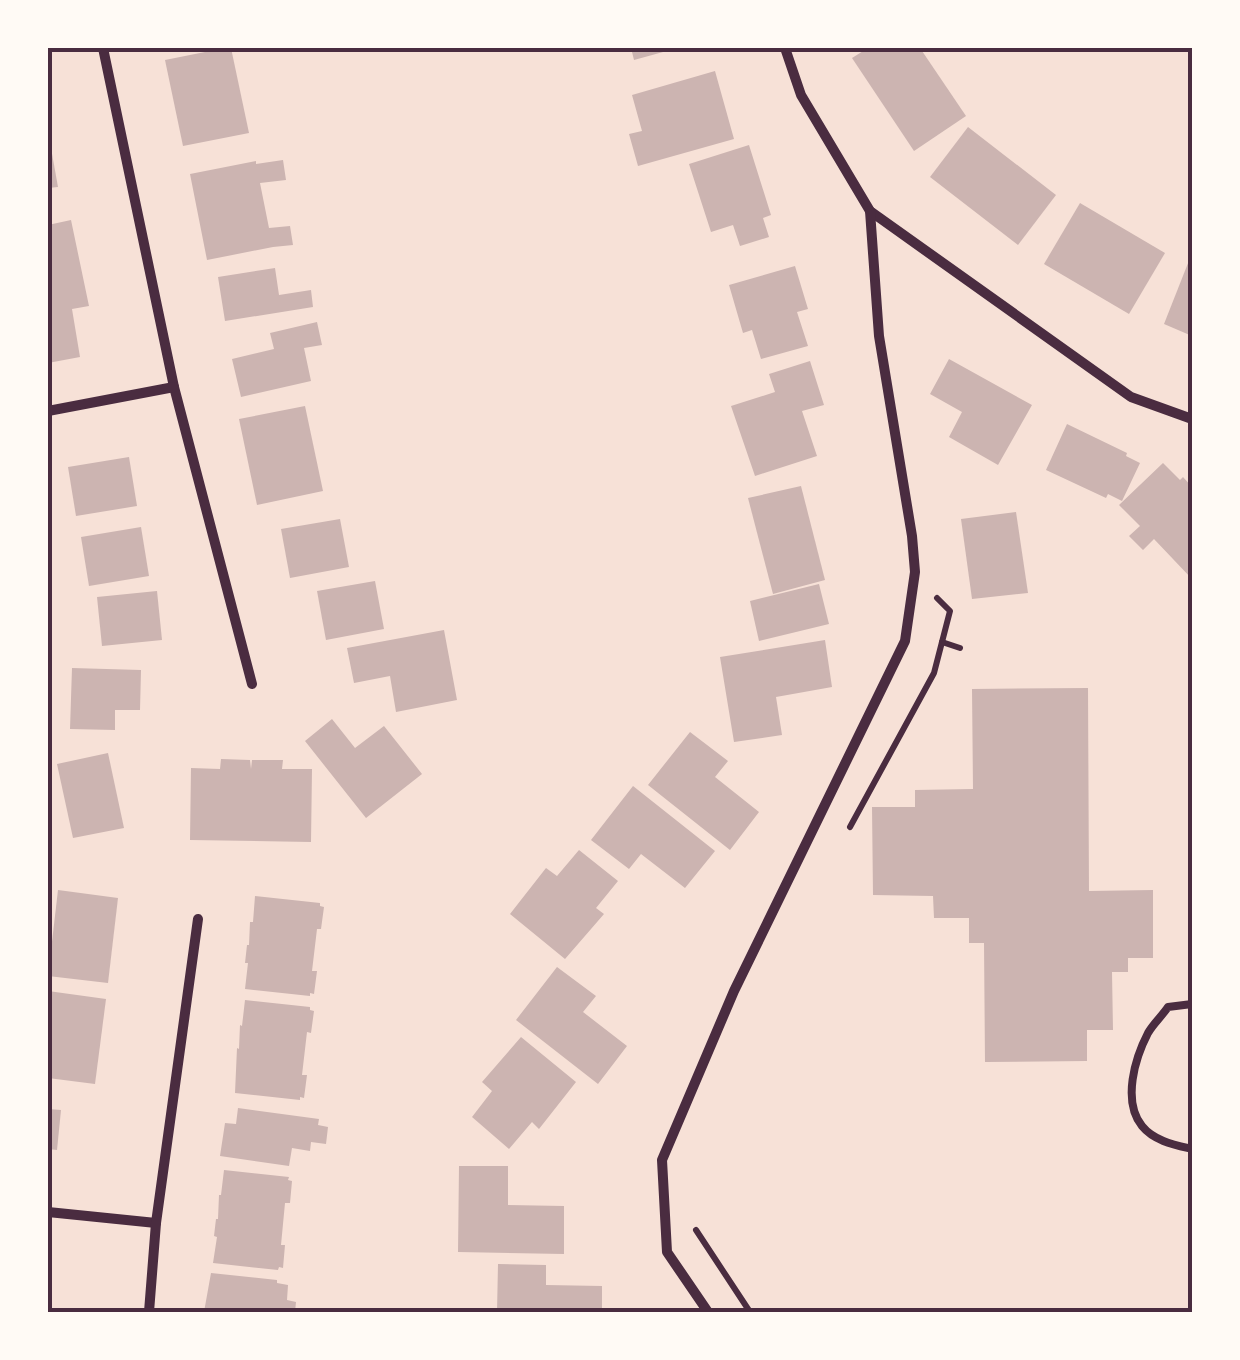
<svg xmlns="http://www.w3.org/2000/svg" width="1240" height="1360" font-family="'Exo 2',sans-serif">
	<style>
		.building { fill: #ccb4b1 }
		.lines { fill: none; stroke-linecap: round; stroke-linejoin: round }
		.path { stroke: #4a2c40; stroke-width: 6 }
		.service { stroke: #4a2c40; stroke-width: 8 }
		.minor { stroke: #4a2c40; stroke-width: 10 }
		.neatline { fill: none; stroke: #4a2c40; stroke-width: 4 }
	</style>
	<rect width="100%" height="100%" fill="#f7e1d7"/>
	<g class="building">
		<path d="M225 48H231L249 133 183 146 165 60Z"/>
		<path d="M631 48H674V49L634 60Z"/>
		<path d="M868 48H920L966 116 914 151 852 58Z"/>
		<path d="M715 71 734 139 638 166 629 134 642 131 632 95Z"/>
		<path d="M968 127 1056 195 1018 245 930 177Z"/>
		<path d="M48 137H49L58 187 48 188Z"/>
		<path d="M749 145 771 215 763 218 769 237 740 246 733 225 711 232 689 164Z"/>
		<path d="M283 160 286 180 260 183 269 228 290 226 293 245 273 247 207 260 190 174 256 161V164Z"/>
		<path d="M1080 203 1165 253 1129 314 1044 264Z"/>
		<path d="M71 220 89 306 72 309 80 357 48 363V225Z"/>
		<path d="M1192 253V336L1164 324Z"/>
		<path d="M795 266 808 309 797 312 808 346 761 359 752 330 743 333 729 285Z"/>
		<path d="M275 268 279 295 311 290 313 307 225 321 218 277Z"/>
		<path d="M317 322 322 345 304 348 311 381 241 397 232 359 274 349 270 333Z"/>
		<path d="M949 359 1032 405 998 465 949 437 962 412 930 394Z"/>
		<path d="M810 361 824 405 802 411 817 456 755 476 731 406 775 392 769 374Z"/>
		<path d="M305 406 323 491 257 505 239 419Z"/>
		<path d="M1067 424 1127 453 1126 456 1140 463 1122 501 1108 494 1106 498 1046 470Z"/>
		<path d="M129 457 137 506 76 516 68 467Z"/>
		<path d="M1163 463 1180 480 1183 477 1192 487V579L1154 539 1143 550 1129 536 1140 526 1119 505Z"/>
		<path d="M801 486 825 580 773 594 748 498Z"/>
		<path d="M1016 512 1028 593 972 599 961 519Z"/>
		<path d="M340 519 349 567 290 578 281 529Z"/>
		<path d="M141 527 149 576 89 586 81 537Z"/>
		<path d="M375 581 384 629 326 640 317 591Z"/>
		<path d="M819 584 829 624 759 641 750 601Z"/>
		<path d="M157 591 162 640 102 646 97 597Z"/>
		<path d="M444 630 457 700 396 712 390 676 354 683 347 648Z"/>
		<path d="M825 640 832 687 776 697 782 735 734 742 720 657Z"/>
		<path d="M72 668 141 670 140 710H115V730L70 729Z"/>
		<path d="M1088 688 1089 891 1153 890V958H1128V972H1112L1113 1030H1087V1061L985 1062 984 943H969V918H934L933 896 873 895 872 807H915V790L973 789 972 689Z"/>
		<path d="M332 719 355 748 384 726 422 774 366 818 305 741Z"/>
		<path d="M690 732 728 761 715 777 759 812 730 850 648 785Z"/>
		<path d="M108 753 124 828 73 838 57 764Z"/>
		<path d="M221 759 250 760 251 769 252 760H283L282 769H312L311 842 190 840 191 768 220 769Z"/>
		<path d="M633 786 715 851 685 888 641 854 629 869 591 840Z"/>
		<path d="M579 850 618 881 596 908 604 914 565 959 510 914 546 868 557 876Z"/>
		<path d="M58 890 118 898 108 983 48 976Z"/>
		<path d="M255 896 320 903V906L324 907 321 929H317L312 971H317L314 994 310 993V996L245 989 248 963H245L247 945H249L250 922H253Z"/>
		<path d="M557 967 596 996 583 1012 627 1046 598 1084 516 1020Z"/>
		<path d="M48 991 106 999 95 1084 48 1078Z"/>
		<path d="M245 1000 310 1007V1010L314 1011 311 1033 307 1032 302 1075H307L304 1098 300 1097V1100L235 1093 237 1048 239 1049 240 1025 242 1026Z"/>
		<path d="M521 1037 576 1082 539 1129 532 1122 509 1149 472 1117 492 1091 482 1082Z"/>
		<path d="M238 1108 319 1119 318 1125 328 1127 326 1144 311 1142 310 1151 292 1148 289 1166 220 1156 225 1123 236 1124Z"/>
		<path d="M48 1109 61 1110 57 1150 48 1149Z"/>
		<path d="M459 1166H508V1205L564 1206V1254L458 1252Z"/>
		<path d="M224 1170 289 1177 288 1180 292 1181 290 1203H285L281 1245H285L283 1268 279 1267 278 1270 213 1263 217 1237 214 1236 216 1219H218L219 1195H221Z"/>
		<path d="M498 1264 546 1265V1285L602 1286V1312H497Z"/>
		<path d="M211 1273 277 1280V1283L288 1285 287 1300 296 1302 295 1312H204Z"/>
	</g>
	<g class="lines">
		<g class="path">
			<path d="M942 642 960 648"/>
			<path d="M850 827 934 673 950 611 937 598"/>
			<path d="M696 1230 750 1312"/>
		</g>
		<path class="service" d="M1192 1004 1168 1007C1162 1016 1153 1024 1148 1033 1135 1058 1122 1101 1142 1126 1154 1141 1175 1145 1192 1149"/>
		<g class="minor">
			<path d="M103 48 174 387 252 684"/>
			<path d="M785 48 801 95 870 211 1131 397 1192 419"/>
			<path d="M48 411 174 387"/>
			<path d="M48 1212 156 1223"/>
			<path d="M149 1312 156 1223 198 919"/>
			<path d="M708 1312 667 1252 662 1160 734 991 905 641 915 572 912 536 879 336 870 211"/>
		</g>
	</g>
	<rect width="1240" height="1360" fill="none" stroke="#fffaf5" stroke-width="100"/>
	<rect x="50" y="50" width="1140" height="1260" class="neatline"/>
</svg>
